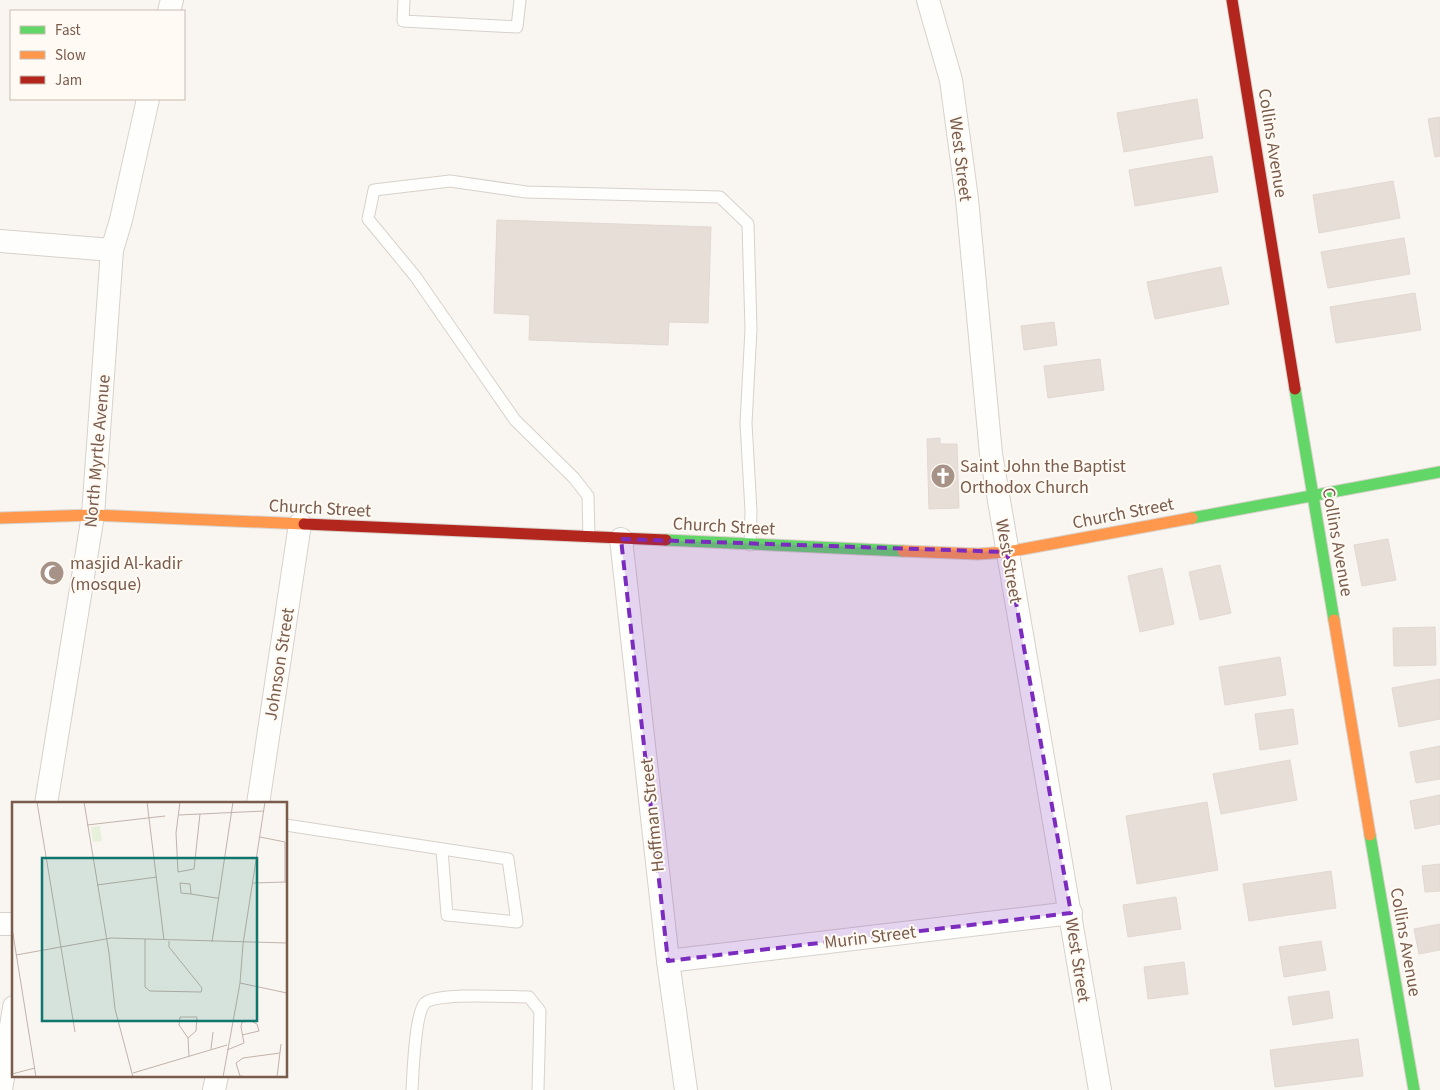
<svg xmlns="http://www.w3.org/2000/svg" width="1440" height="1090" font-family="'Source Sans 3',sans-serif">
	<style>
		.building { fill: #e6ded7; stroke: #e2d8d2 }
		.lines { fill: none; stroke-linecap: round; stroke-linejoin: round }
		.lane-casing { stroke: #d7d1cb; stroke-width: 13 }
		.street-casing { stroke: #d7d1cb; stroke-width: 24 }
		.fast-casing { stroke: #d9d2cb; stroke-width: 13 }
		.slow-casing { stroke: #d9d2cb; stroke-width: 13 }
		.jam-casing { stroke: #d9d2cb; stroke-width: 13 }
		.lane { stroke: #fefefd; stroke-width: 11 }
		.street { stroke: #fefefd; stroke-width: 22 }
		.fast { stroke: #63d668; stroke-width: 11 }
		.slow { stroke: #ff974d; stroke-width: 11 }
		.jam { stroke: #b3261e; stroke-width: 11 }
		.marked { fill: #7b2cbf; fill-opacity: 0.2; stroke: #7b2cbf; stroke-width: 4; stroke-dasharray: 10 6; stroke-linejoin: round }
		.labels { text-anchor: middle; stroke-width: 4; stroke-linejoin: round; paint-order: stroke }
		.street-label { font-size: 18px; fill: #7a5c4d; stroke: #fffaf3 }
		.poi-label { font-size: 18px; fill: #7a5c4d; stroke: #fffaf3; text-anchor: start }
		.inset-road { fill: none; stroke: #c2b3aa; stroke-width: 1 }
		.view { fill: #0f766e; fill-opacity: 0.15; stroke: #0f766e; stroke-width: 2.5 }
		.inset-edge { fill: none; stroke: #7a5c4d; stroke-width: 2.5 }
	</style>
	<rect width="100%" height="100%" fill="#f9f5f0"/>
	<g class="building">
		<path d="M1197 99 1203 138 1124 152 1117 113Z"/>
		<path d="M1440 117V156L1435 157 1428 119Z"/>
		<path d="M1212 156 1218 192 1135 206 1129 170Z"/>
		<path d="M1393 181 1400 218 1319 233 1313 195Z"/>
		<path d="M497 220 711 227 708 323 669 322 668 345 529 340 530 315 494 313Z"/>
		<path d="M1404 238 1410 274 1328 288 1321 252Z"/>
		<path d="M1221 267 1229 304 1155 319 1147 282Z"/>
		<path d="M1415 293 1421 330 1336 343 1330 307Z"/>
		<path d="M1054 322 1057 345 1024 350 1021 326Z"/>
		<path d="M1100 359 1104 390 1048 398 1044 366Z"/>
		<path d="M940 438V444H957L959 508 929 509 927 439Z"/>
		<path d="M1388 539 1396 580 1362 586 1354 545Z"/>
		<path d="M1220 565 1231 613 1200 620 1189 572Z"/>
		<path d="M1162 568 1174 624 1140 632 1128 576Z"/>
		<path d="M1435 627 1436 665 1394 666 1393 628Z"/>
		<path d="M1280 657 1286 695 1225 705 1219 667Z"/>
		<path d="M1440 679V719L1399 727 1392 688Z"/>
		<path d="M1293 709 1298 744 1260 750 1255 714Z"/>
		<path d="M1440 746V779L1416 783 1410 752Z"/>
		<path d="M1290 760 1297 800 1221 814 1213 774Z"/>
		<path d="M1440 795V824L1415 829 1410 801Z"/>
		<path d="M1207 802 1218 870 1137 884 1126 816Z"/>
		<path d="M1440 864V891L1425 892 1422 866Z"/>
		<path d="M1331 871 1336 908 1249 921 1243 884Z"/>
		<path d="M1176 897 1181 929 1128 937 1123 905Z"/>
		<path d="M1440 924V950L1419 954 1414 929Z"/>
		<path d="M1321 941 1326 970 1284 977 1279 947Z"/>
		<path d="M1184 962 1188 994 1148 999 1144 967Z"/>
		<path d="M1329 991 1333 1018 1293 1025 1288 997Z"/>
		<path d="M1358 1039 1363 1076 1275 1087 1270 1050Z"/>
	</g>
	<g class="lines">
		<defs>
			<g id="lane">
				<path d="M404 0 403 21 517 27 520 0"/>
				<path d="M589 537 588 496 574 478 515 420 415 276 368 219 374 190 450 181 526 192 720 197 748 224 751 329 746 423 751 511 750 545"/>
				<path d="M286 825 508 859 517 922 447 915 442 849"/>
				<path d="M412 1090C413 1073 415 1013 425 1003 437 992 510 997 529 997L540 1011 538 1090"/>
			</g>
			<g id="street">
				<path d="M928 0 951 80 967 199 991 454 1100 1090"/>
				<path d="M169 11 172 0"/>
				<path d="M0 241 112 250"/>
				<path d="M621 539 668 961 686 1090"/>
				<path d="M46 804 93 515 112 250 121 220 148 99"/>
				<path d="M258 804 300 524"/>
				<path d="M0 924H14"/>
				<path d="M668 961 1071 913"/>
				<path d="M1 1090 14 1007"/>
				<path d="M214 1090 217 1076"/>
			</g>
			<g id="fast">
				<path d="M1295 389 1334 620"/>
				<path d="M1192 518 1440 472"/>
				<path d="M666 540 903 551"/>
				<path d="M1370 835 1414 1090"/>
			</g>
			<g id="slow">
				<path d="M0 518 93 515 304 524"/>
				<path d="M903 551 978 554 1007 552 1192 518"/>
				<path d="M1334 620 1370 835"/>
			</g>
			<g id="jam">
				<path d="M1232 0 1295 389"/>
				<path d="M304 524 666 540"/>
			</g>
		</defs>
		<use href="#lane" class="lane-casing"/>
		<use href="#street" class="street-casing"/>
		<use href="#fast" class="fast-casing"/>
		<use href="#slow" class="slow-casing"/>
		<use href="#jam" class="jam-casing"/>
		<use href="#lane" class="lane"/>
		<use href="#street" class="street"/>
		<use href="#fast" class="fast"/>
		<use href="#slow" class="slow"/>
		<use href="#jam" class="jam"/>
	</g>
	<path class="marked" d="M621 539 1007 552 1071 913 668 961Z"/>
	<defs>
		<symbol id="church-disc" viewBox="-11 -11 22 22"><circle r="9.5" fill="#a69286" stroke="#fffaf3"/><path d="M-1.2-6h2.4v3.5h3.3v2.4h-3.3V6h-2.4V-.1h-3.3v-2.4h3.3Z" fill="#fff"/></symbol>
		<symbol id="mosque-disc" viewBox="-11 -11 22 22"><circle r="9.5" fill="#a69286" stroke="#fffaf3"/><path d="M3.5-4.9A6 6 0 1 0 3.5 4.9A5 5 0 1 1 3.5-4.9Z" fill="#fff"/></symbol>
	</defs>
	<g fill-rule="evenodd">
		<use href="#church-disc" x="929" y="462" width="28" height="28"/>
		<use href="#mosque-disc" x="38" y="559" width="28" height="28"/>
	</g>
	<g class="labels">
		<g class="street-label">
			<text transform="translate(1273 143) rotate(81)" y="6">Collins Avenue</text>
			<text transform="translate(961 159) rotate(83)" y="6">West Street</text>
			<text transform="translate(97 451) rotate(-85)" y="6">North Myrtle Avenue</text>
			<text transform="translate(320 508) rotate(3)" y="6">Church Street</text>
			<text transform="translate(1123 513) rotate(-11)" y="6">Church Street</text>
			<text transform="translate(724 526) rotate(3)" y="6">Church Street</text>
			<text transform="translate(1338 542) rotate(80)" y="6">Collins Avenue</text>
			<text transform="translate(1009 561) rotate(80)" y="6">West Street</text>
			<text transform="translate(279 664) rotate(-81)" y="6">Johnson Street</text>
			<text transform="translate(652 815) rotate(-96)" y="6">Hoffman Street</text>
			<text transform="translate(870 937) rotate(-7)" y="6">Murin Street</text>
			<text transform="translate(1406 942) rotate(80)" y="6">Collins Avenue</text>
			<text transform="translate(1078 960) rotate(81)" y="6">West Street</text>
		</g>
		<g class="poi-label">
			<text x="960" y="472">Saint John the Baptist<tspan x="960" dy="21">Orthodox Church</tspan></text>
			<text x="70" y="569">masjid Al-kadir<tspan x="70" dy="21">(mosque)</tspan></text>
		</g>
	</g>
	<g transform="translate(12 802)">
		<rect width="275" height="275" fill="#f9f5f0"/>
		<path d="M88 24 90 39 81 40 79 25Z" fill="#e7f0db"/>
		<path class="inset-road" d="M25 0 63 230M72 0 97 151 103 207 121 275M135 0 152 138M168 0 164 31 166 70 182 67 188 12M167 13 252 9M75 23 153 14M248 35 273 40V80M241 81 274 80M85 83 145 75M179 92 178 82 168 81 169 91 179 92 204 96H207M0 126 24 275M133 137V185L138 189 189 190 190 186 157 145V139M200 140 221 0M4 153 99 136 275 141M228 181 275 191M176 236 184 229 185 215H168L167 223 176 236 177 254M199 247 201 230M215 248 232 241 229 225 230 220 239 219 245 222 247 229 230 233M121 271 215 243M0 272 23 266M211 275 228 181 231 142 253 0M236 275 228 274 224 261 231 256 268 251M265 275 269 242"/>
		<path class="view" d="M30 56H245V219H30Z"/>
		<rect width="275" height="275" class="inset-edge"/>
	</g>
	<rect x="10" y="10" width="175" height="90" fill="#fffaf3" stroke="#cabbb1"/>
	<rect x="20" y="26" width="25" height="8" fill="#63d668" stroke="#cabbb1"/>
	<text x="55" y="35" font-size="15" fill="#7a5c4d">Fast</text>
	<rect x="20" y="51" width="25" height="8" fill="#ff974d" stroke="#cabbb1"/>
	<text x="55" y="60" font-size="15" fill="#7a5c4d">Slow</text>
	<rect x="20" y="76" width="25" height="8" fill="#b3261e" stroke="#cabbb1"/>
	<text x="55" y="85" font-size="15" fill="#7a5c4d">Jam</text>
</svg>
